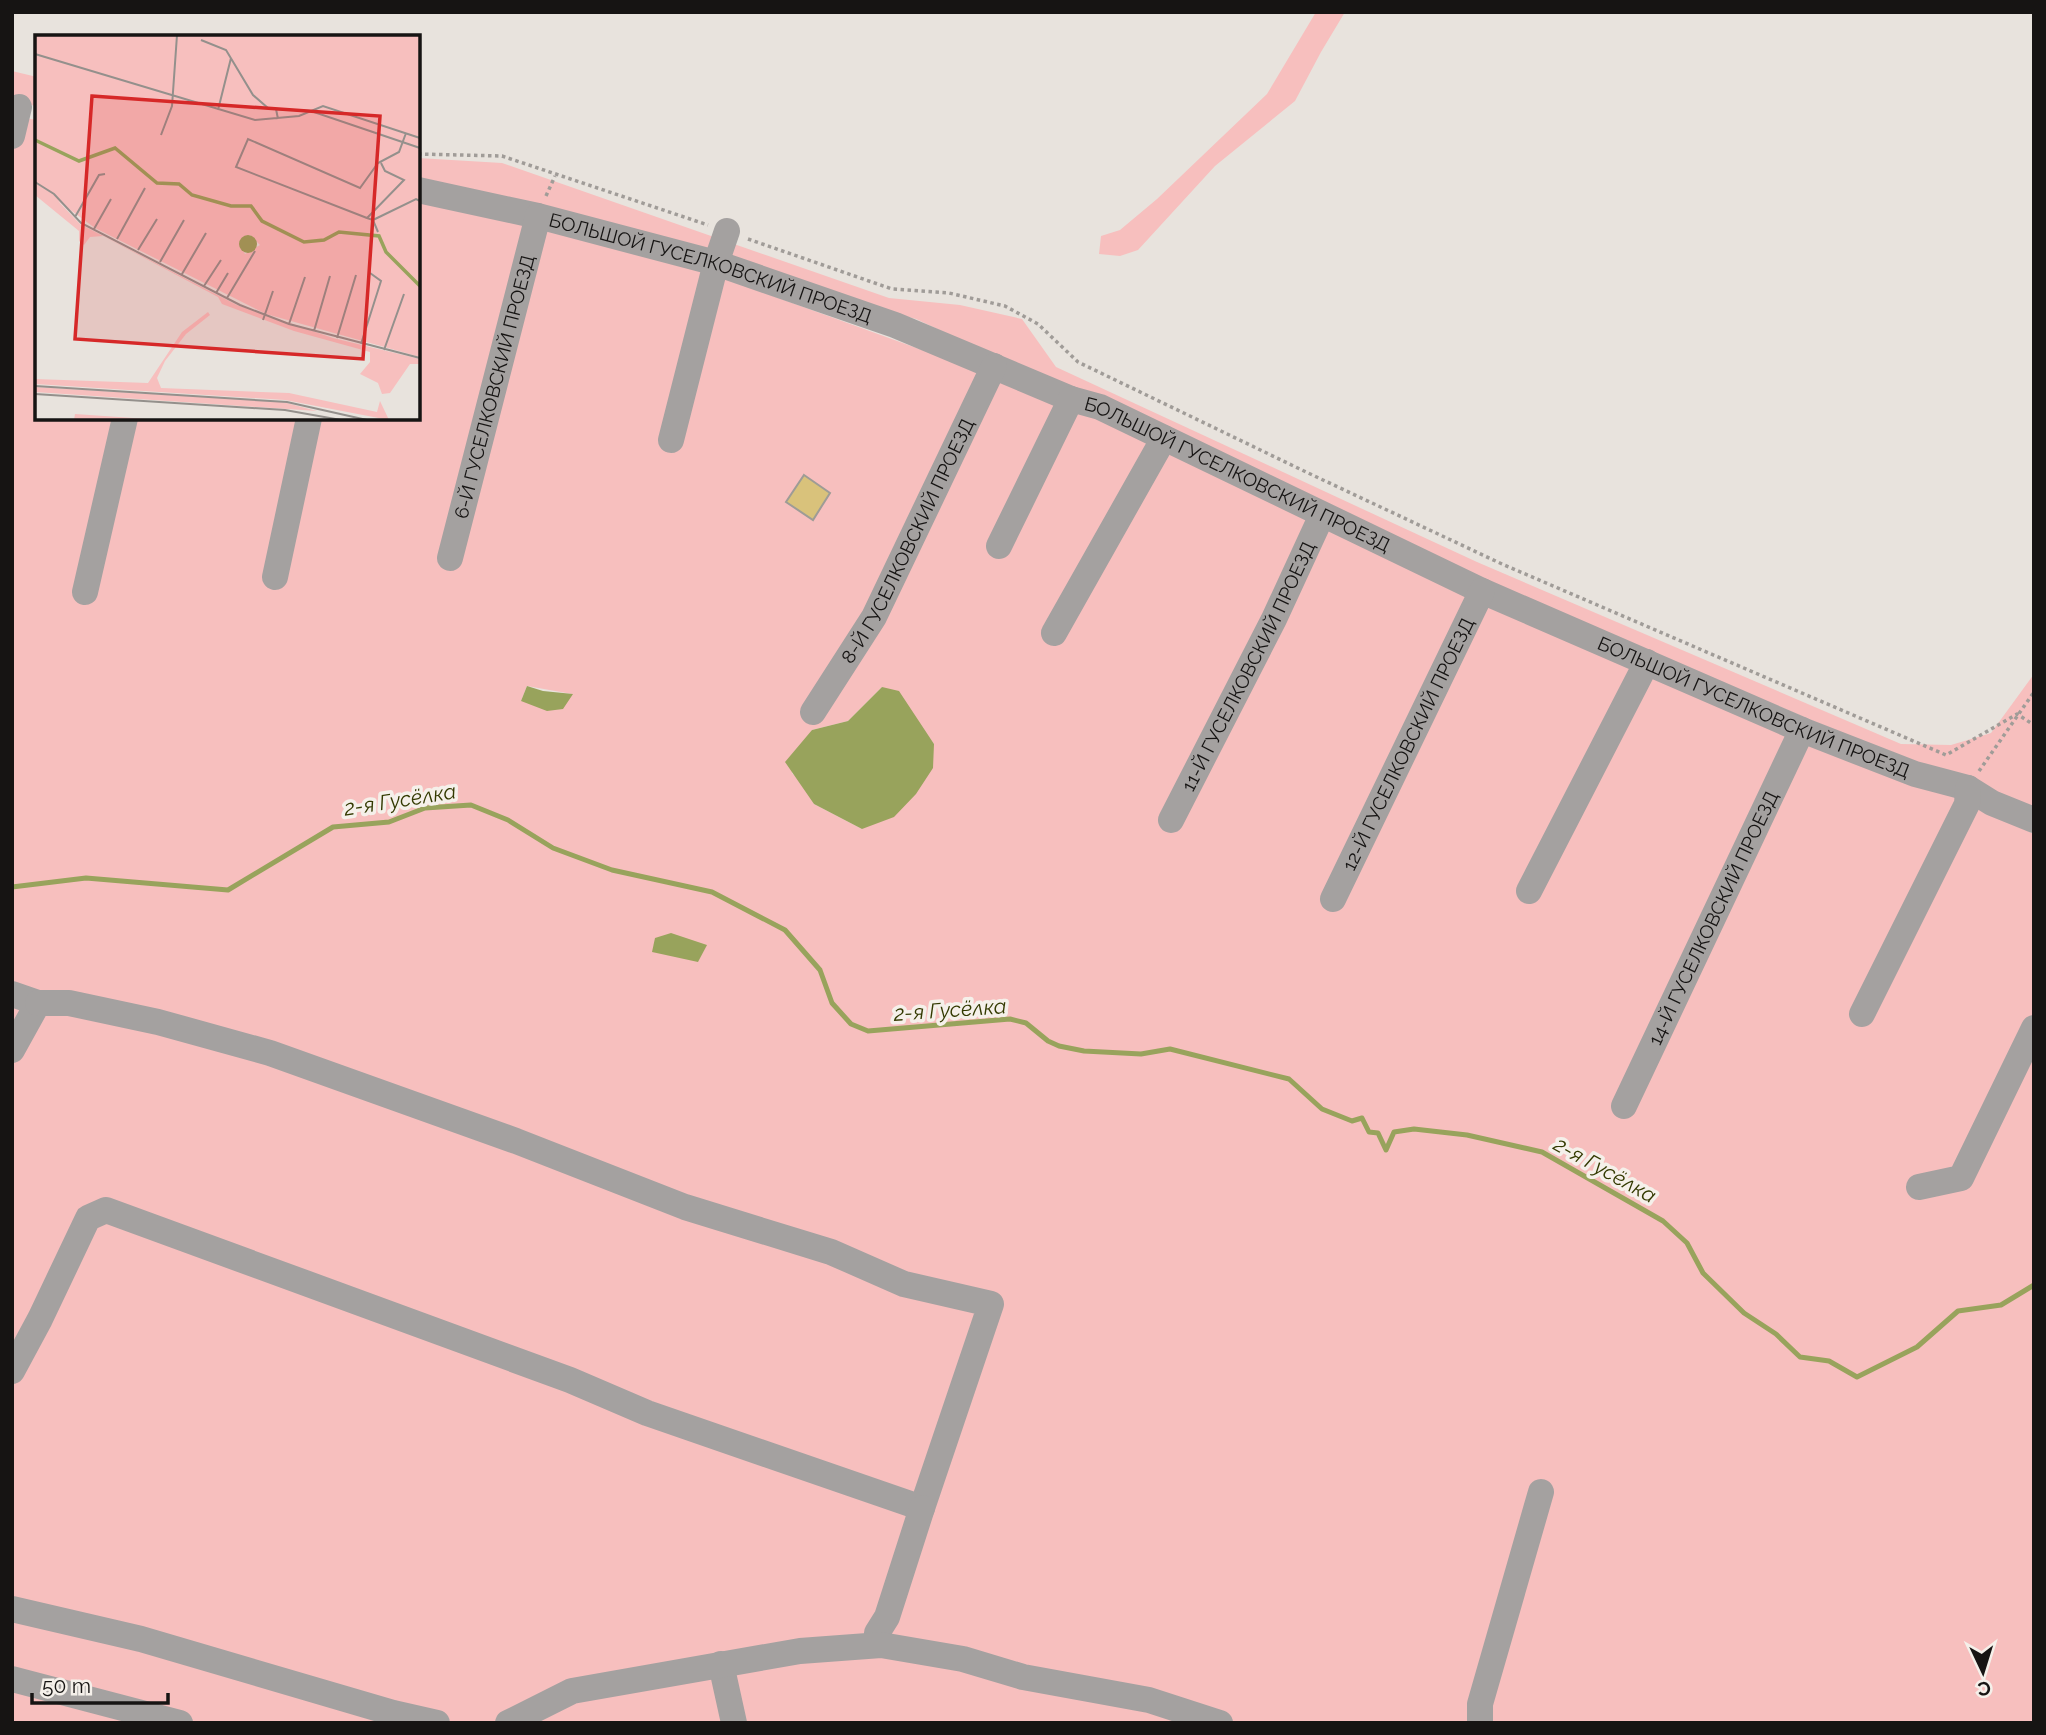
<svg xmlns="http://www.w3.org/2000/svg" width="2046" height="1735" font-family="Raleway,sans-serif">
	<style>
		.green { fill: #f7bfbe; fill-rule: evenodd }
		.water { fill: #98a35c }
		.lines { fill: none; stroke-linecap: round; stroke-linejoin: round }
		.stream { stroke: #98a35c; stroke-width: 5 }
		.building { fill: #d9c27b; stroke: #9e9c96; stroke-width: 2 }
		.path { stroke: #a09c98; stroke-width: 3.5; stroke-dasharray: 3.5 3.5; stroke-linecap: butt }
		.minor { stroke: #a4a1a0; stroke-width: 26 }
		.labels { text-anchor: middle; stroke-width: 7; stroke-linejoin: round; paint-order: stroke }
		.street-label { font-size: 19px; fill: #161413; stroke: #f5f0ea }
		.water-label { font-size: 21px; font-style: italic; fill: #333900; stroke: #f5f0ea }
		.inset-river { fill: none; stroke: #98a35c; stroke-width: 3.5 }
		.inset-road { fill: none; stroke: #94908c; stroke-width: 2 }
		.view { fill: #d62828; fill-opacity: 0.15; stroke: #d62828; stroke-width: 3.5 }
		.inset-edge { fill: none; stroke: #161413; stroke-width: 3.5 }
	</style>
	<rect width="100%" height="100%" fill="#e8e3dd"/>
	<g class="green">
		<path d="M1316 12H1345L1321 52 1295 101 1215 166 1138 250 1120 256 1099 254 1101 236 1120 230 1157 199 1267 94Z"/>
		<path d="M12 71 37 77V106L12 102Z"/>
		<path d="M12 116 37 120V418H418V196L707 272 1096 413 1964 800 2034 834V1723H12ZM527 686 572 694 521 701ZM882 687 918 722 934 744 862 829 814 804 804 785 792 773 812 730 848 721Z"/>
		<path d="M418 158 502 163 889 298 960 305 1022 319 1056 367 1477 562 1901 744 1951 745 1991 733 2034 674V811L1919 766 1404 547 916 319 418 185Z"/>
	</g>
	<g class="water">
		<path d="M527 686 543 691 573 694 563 709 547 711 521 701Z"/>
		<path d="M882 687 899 691 934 744 933 768 916 794 894 817 862 829 814 804 785 762 812 730 848 721Z"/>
		<path d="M671 933 707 945 698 962 652 952 655 938Z"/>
	</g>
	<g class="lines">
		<path class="stream" d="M12 887 86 878 228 890 333 827 389 822 425 808 471 805 508 820 553 848 612 870 712 892 785 930 820 970 832 1003 851 1024 868 1031 1010 1019 1026 1023 1048 1041 1059 1046 1084 1051 1141 1054 1170 1049 1289 1079 1322 1109 1352 1121 1362 1118 1369 1132 1378 1133 1386 1150 1394 1132 1414 1129 1467 1135 1542 1152 1663 1221 1687 1243 1703 1273 1744 1313 1776 1334 1800 1357 1829 1361 1857 1377 1917 1347 1958 1311 2001 1305 2034 1285"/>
	</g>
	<path class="building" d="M804 475 830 493 813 520 786 502Z"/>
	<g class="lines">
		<g class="path">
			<path d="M418 154 502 156 708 225"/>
			<path d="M546 196 555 176"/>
			<path d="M748 239 892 289 949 293 1005 306 1038 324 1078 362 1306 472 1502 564 1946 755 2017 714 2034 725"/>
			<path d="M1979 771 2034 692"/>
		</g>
		<g class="minor">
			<path d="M12 136 19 107"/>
			<path id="s1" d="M418 190 538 216 716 263 895 325 1071 399 1100 407 1482 591 1802 730 1915 774 1968 788 1992 803 2034 820"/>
			<path d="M671 440 716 263 727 231"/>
			<path d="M999 546 1071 399"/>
			<path id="s2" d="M450 558 538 216"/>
			<path d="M275 577 309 418"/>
			<path d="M85 592 125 418"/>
			<path d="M1054 633 1164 438"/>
			<path id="s3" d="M813 712 874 617 994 366"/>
			<path id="s4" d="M1171 820 1274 619 1322 515"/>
			<path d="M1529 891 1647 662"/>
			<path id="s5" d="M1333 899 1482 591"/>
			<path d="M12 994 38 1003 12 1050"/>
			<path d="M1862 1014 1967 804 1968 788"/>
			<path id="s6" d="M1624 1106 1802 730"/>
			<path d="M1919 1187 1961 1178 2034 1028"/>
			<path d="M12 1371 40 1319 88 1218 106 1210 570 1380 647 1413 922 1508 991 1304 904 1284 831 1252 685 1207 516 1141 270 1053 158 1022 69 1003H38"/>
			<path d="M12 1609 141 1639 393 1713 437 1723"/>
			<path d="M877 1633 887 1617 922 1508"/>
			<path d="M721 1664 734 1723"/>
			<path d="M12 1679 180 1723"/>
			<path d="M508 1723 572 1691 800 1651 881 1645 963 1659 1023 1677 1149 1700 1220 1723"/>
			<path d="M1480 1723V1704L1541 1492"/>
		</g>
	</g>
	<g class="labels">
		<g class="street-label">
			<text dy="7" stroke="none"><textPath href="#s1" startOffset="303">БОЛЬШОЙ ГУСЕЛКОВСКИЙ ПРОЕЗД</textPath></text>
			<text dy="7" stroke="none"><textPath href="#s2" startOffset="177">6-Й ГУСЕЛКОВСКИЙ ПРОЕЗД</textPath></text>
			<text dy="7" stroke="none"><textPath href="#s1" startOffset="870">БОЛЬШОЙ ГУСЕЛКОВСКИЙ ПРОЕЗД</textPath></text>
			<text dy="7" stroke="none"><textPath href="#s3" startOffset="196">8-Й ГУСЕЛКОВСКИЙ ПРОЕЗД</textPath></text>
			<text dy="7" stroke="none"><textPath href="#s4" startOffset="172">11-Й ГУСЕЛКОВСКИЙ ПРОЕЗД</textPath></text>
			<text dy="7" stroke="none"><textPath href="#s1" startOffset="1437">БОЛЬШОЙ ГУСЕЛКОВСКИЙ ПРОЕЗД</textPath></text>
			<text dy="7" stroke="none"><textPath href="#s5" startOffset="172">12-Й ГУСЕЛКОВСКИЙ ПРОЕЗД</textPath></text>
			<text dy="7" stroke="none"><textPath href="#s6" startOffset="208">14-Й ГУСЕЛКОВСКИЙ ПРОЕЗД</textPath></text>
		</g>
		<g class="water-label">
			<text transform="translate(400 800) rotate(-9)" y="7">2-я Гусёлка</text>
			<text transform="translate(950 1010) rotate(-4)" y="7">2-я Гусёлка</text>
			<text transform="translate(1605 1170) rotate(29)" y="7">2-я Гусёлка</text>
		</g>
	</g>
	<g transform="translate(35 35)">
		<rect width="385" height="385" fill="#e8e3dd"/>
		<path d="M0 0H385V322L231 279 60 193 23 166 45 189 202 270 298 303 385 324V329H375L355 358 347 359 343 348 325 339 335 327V317L259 296 187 269 183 262 68 201 55 202 49 210 44 206V196L0 160ZM215 200 225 210 210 219 204 207ZM173 277 175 280 151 299 130 326 122 343 126 353 254 358 342 377 345 366 354 385 250 365 0 349V344L113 348 147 297ZM0 352 248 367 282 376 0 357ZM40 379 127 385H39Z" fill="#f7bfbe" fill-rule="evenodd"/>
		<path d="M204 209a9 9 0 1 1 18 0a9 9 0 1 1-18 0Z" fill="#98a35c"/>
		<path class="inset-river" d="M0 105 44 126 80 113 122 148 144 149 157 160 196 171H216L227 186 269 207 289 205 304 197 344 201 351 217 385 251"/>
		<path class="inset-road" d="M166 5 191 15 218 60 233 73 241 74 243 84M0 19 220 85 264 81 288 71 385 103M241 74 276 76 385 113M183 75 196 23M126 100 137 71 142 0M0 147 19 159 46 188 205 270 254 289 385 323M40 182 64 140 70 139M332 183 201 132 213 104 325 153 343 128 364 117 371 98M338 185 381 164 385 166M59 194 76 164M343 197 338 185 332 183 369 145 350 136 346 128M82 204 110 153M103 215 122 184M125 227 149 185M147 239 171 198M169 251 186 225M181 258 193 238M192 263 220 216M228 285 238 256M254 289 270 242M279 296 295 241M302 303 321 240M326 309 346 246 335 238M349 315 369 259M0 351 252 367 332 385M0 359 250 375 306 385"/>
		<path class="view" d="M57 61 345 81 328 324 40 304Z"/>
		<rect width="385" height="385" class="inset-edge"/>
	</g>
	<rect width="2046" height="1735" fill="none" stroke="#161413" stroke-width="28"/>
	<g transform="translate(1983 1672) rotate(176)" stroke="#f5f0ea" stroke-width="5" paint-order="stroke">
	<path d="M0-5L12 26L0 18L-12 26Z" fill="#161413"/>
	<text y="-10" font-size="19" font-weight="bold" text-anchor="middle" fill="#161413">С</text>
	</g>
	<path d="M32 1693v10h136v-10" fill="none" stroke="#161413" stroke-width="3.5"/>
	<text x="42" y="1693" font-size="21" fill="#161413" stroke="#f5f0ea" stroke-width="5" paint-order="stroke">50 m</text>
</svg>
